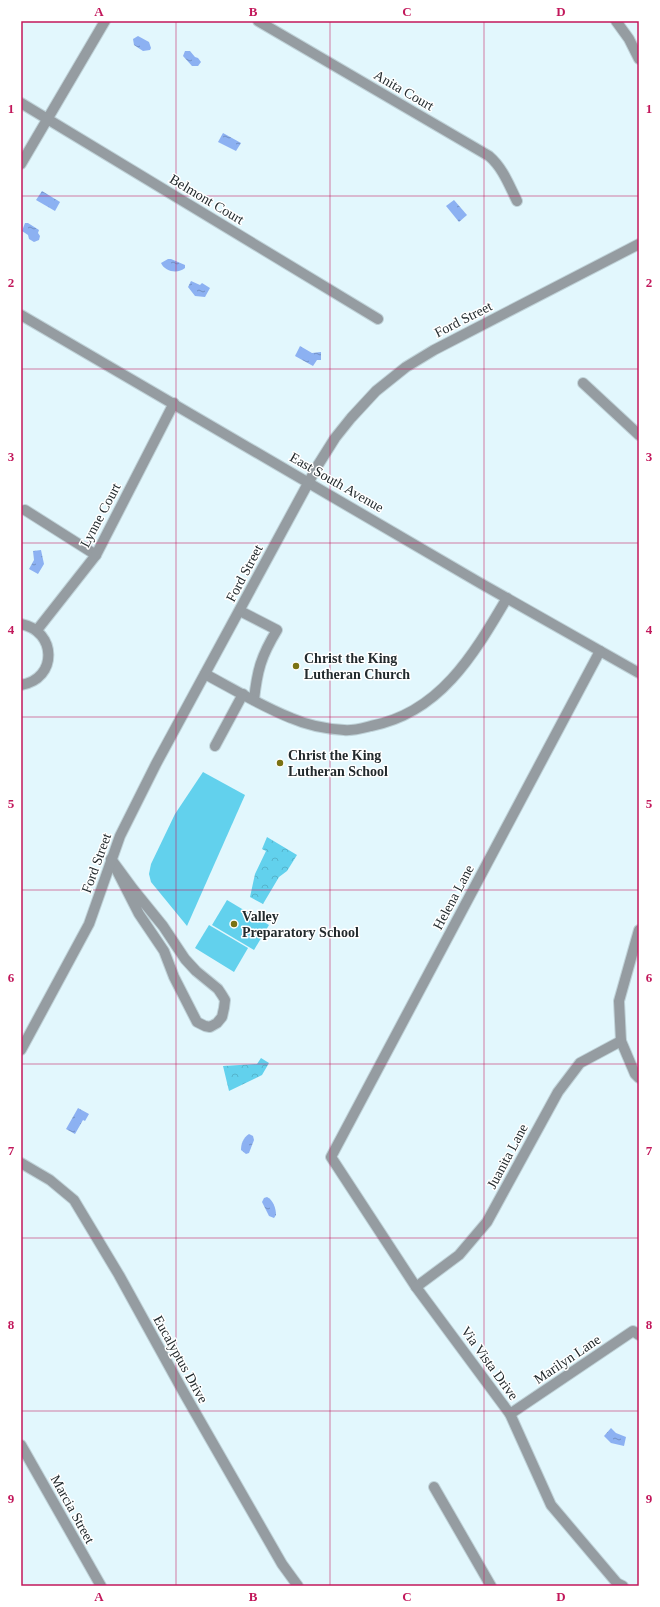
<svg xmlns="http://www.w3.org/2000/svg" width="660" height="1607" font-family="Georgia,serif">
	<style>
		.park { fill: url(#park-crowns) }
		.pitch { fill: #62d1ed }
		.water { fill: url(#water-ripples) }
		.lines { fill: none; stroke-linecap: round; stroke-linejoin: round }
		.minor-casing { stroke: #bfd2d8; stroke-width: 12 }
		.minor { stroke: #959ca1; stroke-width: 10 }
		.grid { fill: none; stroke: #c2185b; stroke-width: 1; stroke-opacity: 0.55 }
		.poi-dot { fill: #7a7213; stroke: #fff; stroke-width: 1.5 }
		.labels { text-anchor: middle; stroke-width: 3; stroke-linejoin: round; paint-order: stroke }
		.street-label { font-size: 14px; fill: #222a2d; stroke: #fff }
		.poi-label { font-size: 14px; font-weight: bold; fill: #222a2d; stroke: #fff; text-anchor: start }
		.neatline { fill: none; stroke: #c2185b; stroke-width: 1.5 }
		.grid-label { font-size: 13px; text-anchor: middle; font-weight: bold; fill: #c2185b }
	</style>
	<defs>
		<pattern id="park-crowns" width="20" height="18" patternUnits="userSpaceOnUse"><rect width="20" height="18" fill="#62d1ed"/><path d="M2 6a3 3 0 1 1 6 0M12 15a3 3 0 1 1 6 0" fill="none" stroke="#55b4cc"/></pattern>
		<pattern id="water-ripples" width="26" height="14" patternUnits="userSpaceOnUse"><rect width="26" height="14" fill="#8cb1f2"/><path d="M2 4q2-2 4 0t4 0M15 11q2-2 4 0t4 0" fill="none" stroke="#7290c4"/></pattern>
	</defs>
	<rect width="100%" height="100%" fill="#e2f7fd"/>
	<g class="park">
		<path d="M267 837 297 855 287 871 279 877 263 904 250 897 255 874 266 851 262 849Z"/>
		<path d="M261 1058 269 1063 262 1075 229 1091 223 1066 257 1064Z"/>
	</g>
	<g class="pitch">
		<path d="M203 772 245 795 187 926 151 882 149 874 151 864 175 814Z"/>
		<path d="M227 900 269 925 254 950 212 925Z"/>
		<path d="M209 925 248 948 234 972 195 948Z"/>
	</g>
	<g class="water">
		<path d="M138 36 149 42 151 48 150 50 143 51 134 45 133 39Z"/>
		<path d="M185 51H190L195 57 198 58 201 62 198 66H192L183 56Z"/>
		<path d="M223 133 241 143 236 151 218 142Z"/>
		<path d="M42 191 60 202 55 211 36 200Z"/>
		<path d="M454 200 467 215 459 222 446 206Z"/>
		<path d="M25 223H28L39 230 38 233 40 236 39 240 34 242 29 239 28 235 22 231Z"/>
		<path d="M168 259H171L185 265V268C178 274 165 272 161 263Z"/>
		<path d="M191 281 200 285 202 283 210 288 205 297 195 296 188 287Z"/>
		<path d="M300 346 312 353 321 352V360H317L313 366 295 356Z"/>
		<path d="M41 550 44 564 38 574 29 569 34 560 33 551Z"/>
		<path d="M78 1108 89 1114 85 1121 83 1120 75 1134 66 1129Z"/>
		<path d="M249 1134 253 1136 254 1140 249 1153 246 1154 241 1150C241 1144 243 1138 249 1134Z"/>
		<path d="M267 1197C273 1200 276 1208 276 1215L274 1218 269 1216 262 1202 264 1198Z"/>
		<path d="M611 1428 616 1433 626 1437 624 1446 611 1443 604 1436Z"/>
	</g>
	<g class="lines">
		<defs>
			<g id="minor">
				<path d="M258 21 489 156C503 168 509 185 517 201"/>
				<path d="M616 21 629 39 639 59"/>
				<path d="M21 103 378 319"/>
				<path d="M21 164 105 21"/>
				<path d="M21 315 480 583 639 673"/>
				<path d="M583 383 639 435"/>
				<path d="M25 510 96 555"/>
				<path d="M240 611 277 630C261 656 257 671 254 700"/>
				<path d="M21 624C57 631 58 679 21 685"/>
				<path d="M37 630 96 555 174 403"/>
				<path d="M600 651 331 1157 416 1287 510 1414 551 1505 617 1583 623 1586"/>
				<path d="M205 674C233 689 261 706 291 718 307 725 327 729 344 730 353 731 363 728 371 726 440 713 474 654 507 598"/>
				<path d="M215 746 243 694"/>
				<path d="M111 859 133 889 163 926 185 959 196 971 218 989 222 995 225 1000 224 1008 222 1017 217 1023 210 1027 205 1026 197 1022 174 977 164 951 139 914Z"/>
				<path d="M639 930 619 1001 621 1041 635 1074 639 1078"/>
				<path d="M21 1050 89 924 120 836 156 764 318 465 335 438 351 418 376 391 406 367 434 350 639 244"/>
				<path d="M21 1163 50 1180 74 1200 119 1275 184 1393 282 1564 298 1586"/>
				<path d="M416 1287 459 1255 487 1222 558 1092 580 1063 621 1041"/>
				<path d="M510 1414 633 1331 639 1335"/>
				<path d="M21 1445 101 1586"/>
				<path d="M434 1487 491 1586"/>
			</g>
		</defs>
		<use href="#minor" class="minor-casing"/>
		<use href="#minor" class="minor"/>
	</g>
	<path class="grid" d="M176 21V1586M330 21V1586M484 21V1586M21 196H639M21 369H639M21 543H639M21 717H639M21 890H639M21 1064H639M21 1238H639M21 1411H639"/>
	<g class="poi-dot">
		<circle cx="296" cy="666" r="4"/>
		<circle cx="280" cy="763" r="4"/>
		<circle cx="234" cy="924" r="4"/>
	</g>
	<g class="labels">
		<g class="street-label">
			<text transform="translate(404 90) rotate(30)" y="5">Anita Court</text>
			<text transform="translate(207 199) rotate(31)" y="5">Belmont Court</text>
			<text transform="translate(463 319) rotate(-27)" y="5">Ford Street</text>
			<text transform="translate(337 482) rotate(30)" y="5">East South Avenue</text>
			<text transform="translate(100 515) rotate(-62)" y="5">Lynne Court</text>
			<text transform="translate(244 573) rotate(-62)" y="5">Ford Street</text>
			<text transform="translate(96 863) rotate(-70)" y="5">Ford Street</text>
			<text transform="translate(453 897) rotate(-62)" y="5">Helena Lane</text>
			<text transform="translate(507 1156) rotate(-62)" y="5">Juanita Lane</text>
			<text transform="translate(181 1359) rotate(61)" y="5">Eucalyptus Drive</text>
			<text transform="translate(567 1359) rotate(-34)" y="5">Marilyn Lane</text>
			<text transform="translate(490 1363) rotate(54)" y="5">Via Vista Drive</text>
			<text transform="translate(73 1509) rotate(61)" y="5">Marcia Street</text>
		</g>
		<g class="poi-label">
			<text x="304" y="663">Christ the King<tspan x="304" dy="16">Lutheran Church</tspan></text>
			<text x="288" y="760">Christ the King<tspan x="288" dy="16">Lutheran School</tspan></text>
			<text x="242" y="921">Valley<tspan x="242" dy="16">Preparatory School</tspan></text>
		</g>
	</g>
	<rect width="660" height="1607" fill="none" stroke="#ffffff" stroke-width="44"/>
	<rect x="22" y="22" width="616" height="1563" class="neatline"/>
	<g class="grid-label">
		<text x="99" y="16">A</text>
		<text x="253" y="16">B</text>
		<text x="407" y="16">C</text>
		<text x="561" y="16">D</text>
		<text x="11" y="113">1</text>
		<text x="649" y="113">1</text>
		<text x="11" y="287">2</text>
		<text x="649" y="287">2</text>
		<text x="11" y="461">3</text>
		<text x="649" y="461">3</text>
		<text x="11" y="634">4</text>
		<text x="649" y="634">4</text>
		<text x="11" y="808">5</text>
		<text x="649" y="808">5</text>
		<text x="11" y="982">6</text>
		<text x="649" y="982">6</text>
		<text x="11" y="1155">7</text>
		<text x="649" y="1155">7</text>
		<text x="11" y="1329">8</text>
		<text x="649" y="1329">8</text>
		<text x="11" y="1503">9</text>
		<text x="649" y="1503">9</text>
		<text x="99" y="1601">A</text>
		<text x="253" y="1601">B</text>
		<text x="407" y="1601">C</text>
		<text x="561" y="1601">D</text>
	</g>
</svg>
